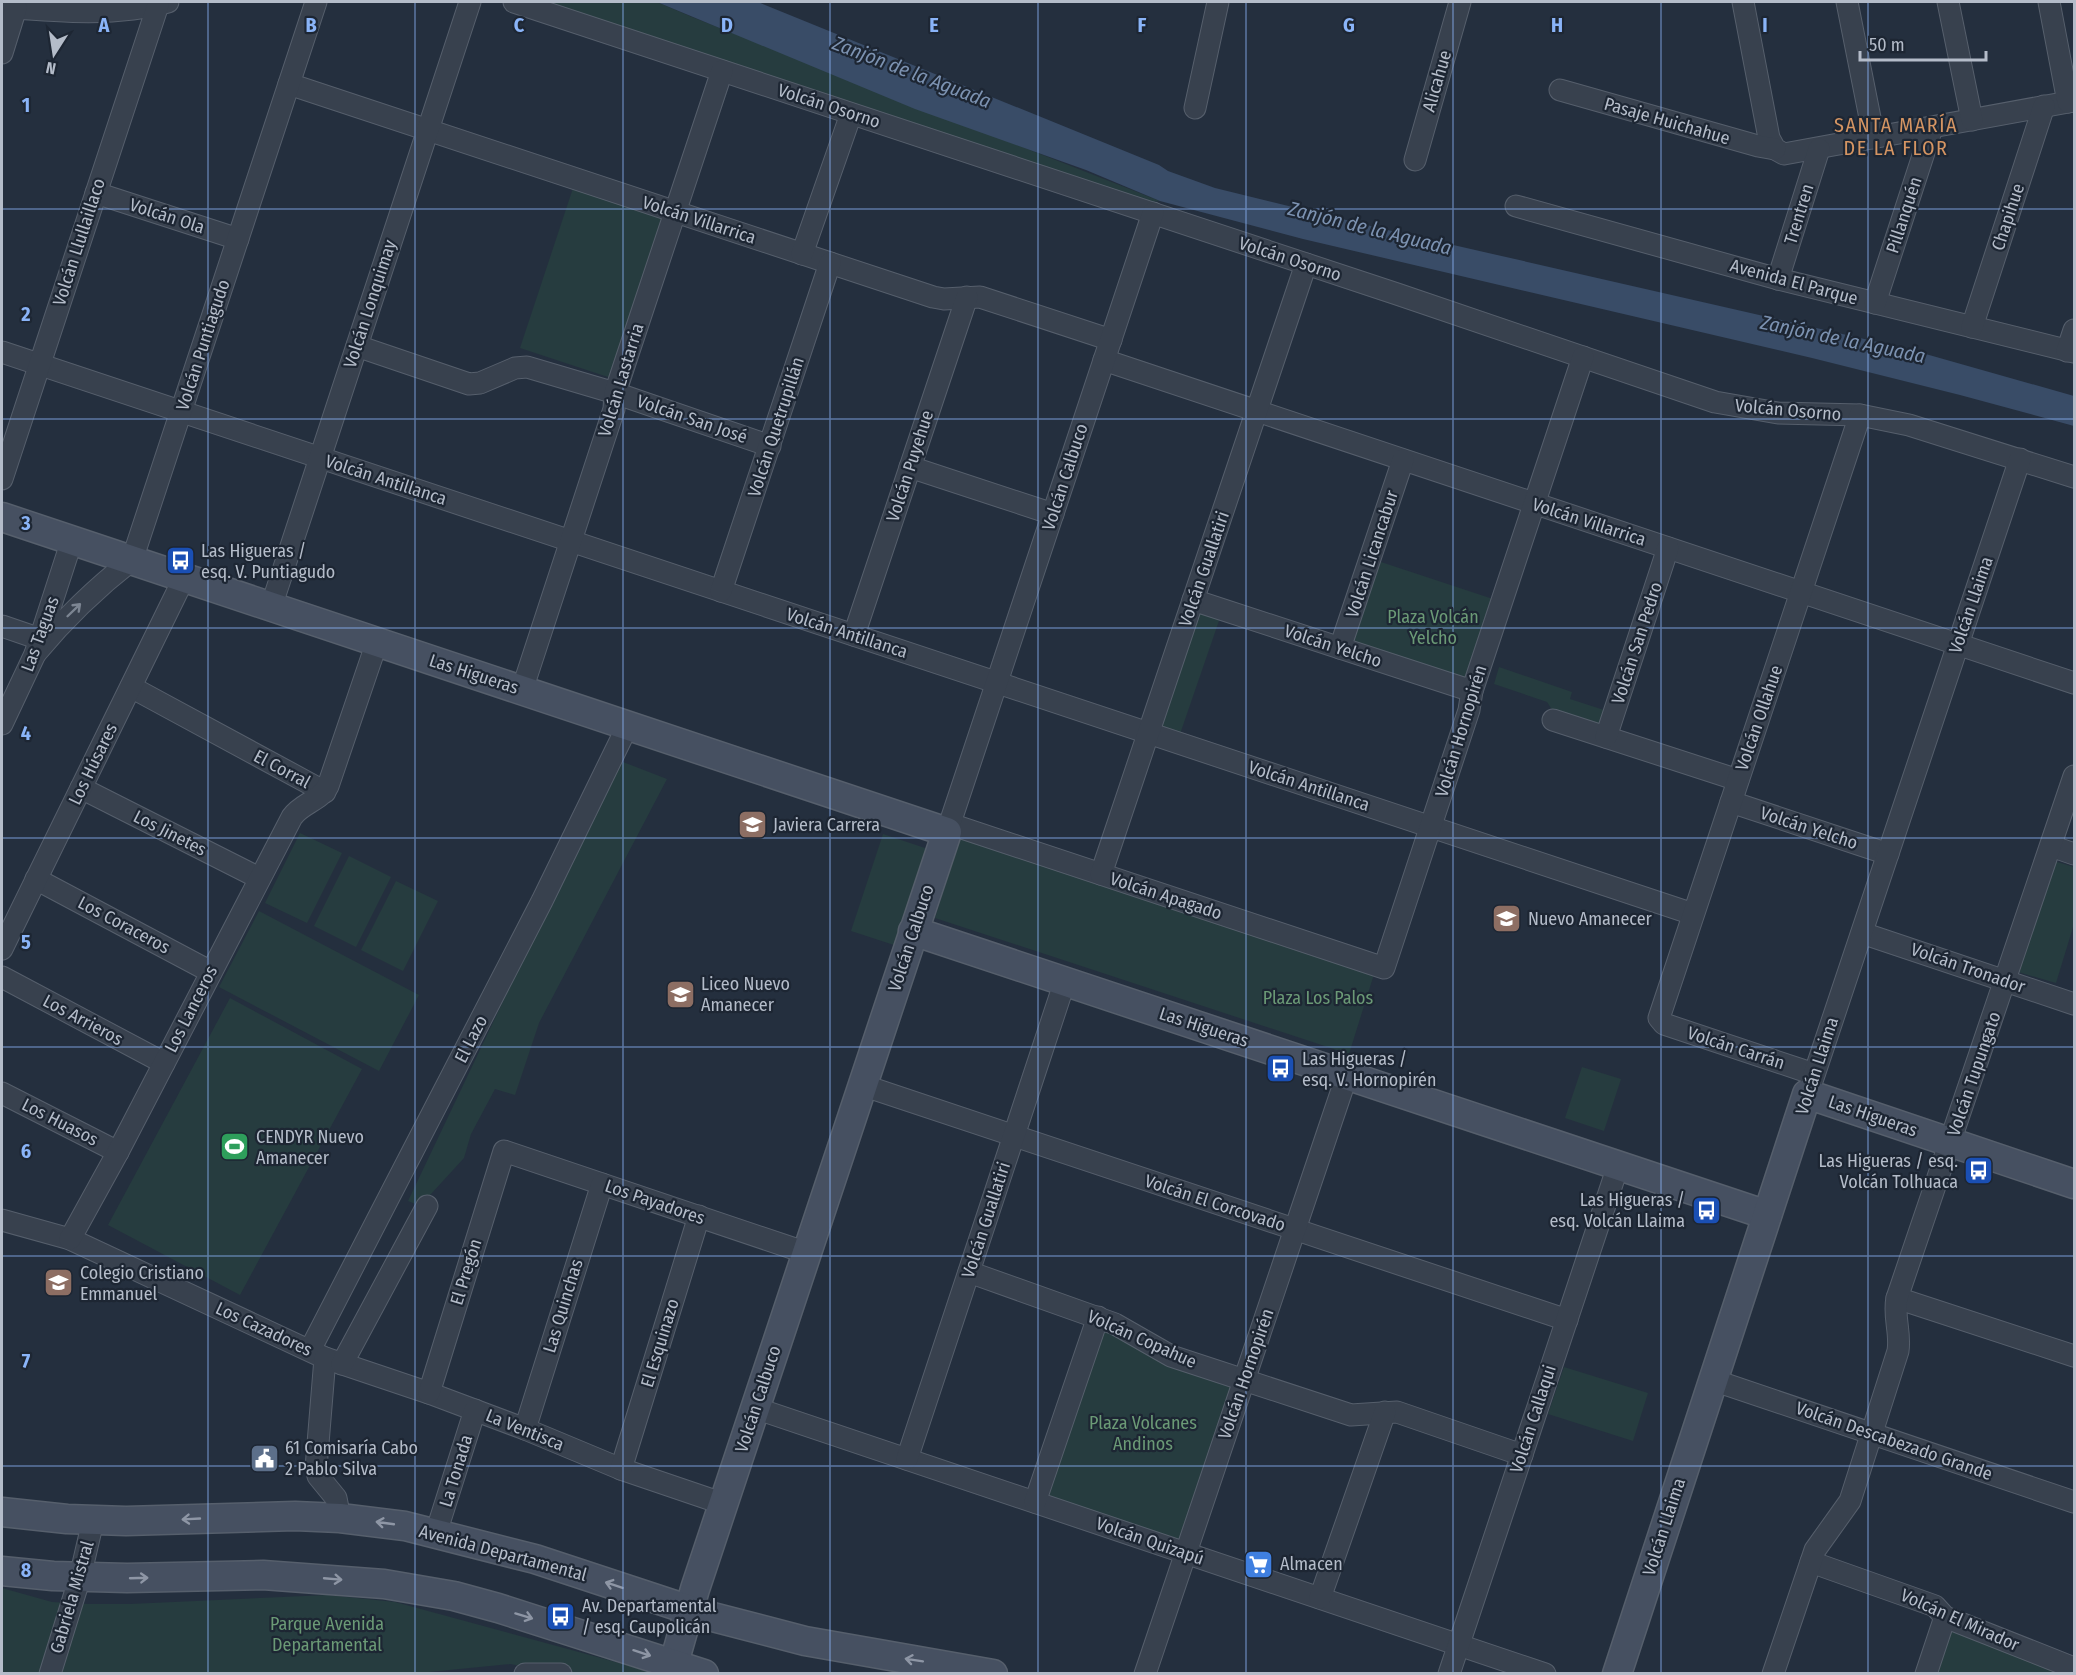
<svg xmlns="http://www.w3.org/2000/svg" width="2076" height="1675" font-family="'Fira Sans Condensed',sans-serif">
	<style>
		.green { fill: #263c3f }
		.water { fill: #394c67 }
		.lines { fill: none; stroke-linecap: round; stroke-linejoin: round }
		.street-casing { stroke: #565f6c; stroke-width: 23 }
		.secondary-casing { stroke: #565f6c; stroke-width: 31 }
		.street { stroke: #38414e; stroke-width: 21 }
		.secondary { stroke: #465061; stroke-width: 28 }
		.oneway { stroke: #7c8592 }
		.oneway2 { stroke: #8e96a5 }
		.grid { fill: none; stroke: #8ab4f8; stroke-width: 1.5; stroke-opacity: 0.55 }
		.labels { text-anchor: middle; stroke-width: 4.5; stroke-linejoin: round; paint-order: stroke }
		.street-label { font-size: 18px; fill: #b4bcc9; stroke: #1d2633 }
		.poi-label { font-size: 18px; fill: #b4bcc9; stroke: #1d2633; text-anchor: start }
		.park-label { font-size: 18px; fill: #6b9a76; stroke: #1d2633 }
		.water-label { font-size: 20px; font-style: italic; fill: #7c92b1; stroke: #1d2633 }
		.neighbourhood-label { font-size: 20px; letter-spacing: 1.5px; fill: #d59563; stroke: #1d2633 }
		.grid-label { font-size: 20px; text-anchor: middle; font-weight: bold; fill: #8ab4f8; stroke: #1d2633; stroke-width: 4.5; stroke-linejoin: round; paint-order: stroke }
	</style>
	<rect width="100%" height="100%" fill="#242f3e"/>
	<g class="green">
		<path d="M548 2H657L692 17 1160 201 1152 202 1149 209Z"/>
		<path d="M574 185 665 215 611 378 520 348Z"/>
		<path d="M1378 561 1493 599 1465 677 1454 682 1358 650 1353 641Z"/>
		<path d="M1206 611 1221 615 1179 737 1159 729 1196 613Z"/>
		<path d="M1499 667 1572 692 1570 699 1604 710 1598 729 1556 716 1547 702 1494 684Z"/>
		<path d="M618 760 667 779 539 1023 515 1095 495 1089 471 1134 464 1158 420 1206 408 1201Z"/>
		<path d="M300 833 342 853 307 923 265 903Z"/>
		<path d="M883 834 928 849 897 946 851 931Z"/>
		<path d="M960 836 1375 971 1349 1054 935 918Z"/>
		<path d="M349 856 391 877 356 947 314 926Z"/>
		<path d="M2054 861 2074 867V924L2056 983 2018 972Z"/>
		<path d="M396 881 438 901 403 971 361 950Z"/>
		<path d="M259 911 419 995 379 1071 219 987Z"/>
		<path d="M230 998 362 1069 240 1295 108 1225Z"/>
		<path d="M1582 1067 1621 1079 1604 1131 1565 1118Z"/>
		<path d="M1100 1325 1237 1385 1182 1548 1043 1500Z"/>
		<path d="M1564 1367 1648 1393 1633 1441 1548 1414Z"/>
		<path d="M2 1588 52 1602 89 1604H130L328 1595 395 1602 656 1673H562L510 1664 409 1674 2 1673Z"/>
		<path d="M1950 1630 2069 1673 1935 1674Z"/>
	</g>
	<path class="water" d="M657 2H758L1159 165 1168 171 1215 188 1379 228 1908 349 2074 396V426L1960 395 1812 358 1303 239 1160 201 1086 170 915 109Z"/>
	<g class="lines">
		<defs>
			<g id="street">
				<path d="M514 2 1397 294 1715 402 1778 413 1860 415 1909 425 2074 477"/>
				<path d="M1743 2 1769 138 1775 149 1784 154 2074 101"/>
				<path d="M1847 2 1874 138"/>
				<path d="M1948 2 1972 120"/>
				<path d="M2049 2 2068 102"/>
				<path d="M2 7C53 11 118 17 168 2"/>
				<path d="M2 53 16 8"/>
				<path d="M289 84 933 297 944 299 980 297 1111 340"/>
				<path d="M1560 90 1758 146 1775 149"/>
				<path d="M1195 108 1218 2"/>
				<path d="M1415 160 1460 2"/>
				<path d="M96 193 238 239"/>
				<path d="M1516 206 1778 279 2074 352"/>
				<path d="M802 254 851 114"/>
				<path d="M1778 279 1819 149"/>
				<path d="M1875 303 1932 128"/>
				<path d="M1972 327 2044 106"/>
				<path d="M357 346 469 384 480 383 515 368 527 367 615 393 770 446"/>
				<path d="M2067 351 2074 330"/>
				<path d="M2 352 1693 914"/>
				<path d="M1104 360 2074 683"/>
				<path d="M910 467 1053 514"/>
				<path d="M2 479 158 5"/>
				<path d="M721 591 830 263"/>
				<path d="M1193 600 1472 691"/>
				<path d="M271 607 470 2"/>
				<path d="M2 626 40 639"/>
				<path d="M854 635 967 297"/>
				<path d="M1340 648 1403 460"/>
				<path d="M35 654C64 619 96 588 132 560L316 2"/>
				<path d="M131 687 325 792"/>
				<path d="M522 690 614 409 615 393 722 71"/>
				<path d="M1553 720 1738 780"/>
				<path d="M2 724 35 654 72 540"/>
				<path d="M1606 737 1668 548"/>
				<path d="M81 788 259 878"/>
				<path d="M1731 802 1888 854"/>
				<path d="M950 824 1384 968 1469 710 1472 691 1583 357"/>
				<path d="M947 832 1153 213"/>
				<path d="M2051 846 2074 854"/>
				<path d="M1101 874 1306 264"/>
				<path d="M36 879 211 972"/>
				<path d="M1862 933 2074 1004"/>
				<path d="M2 949 184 578"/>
				<path d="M2 977 164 1063"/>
				<path d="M1814 1074 1664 1024 1659 1018 1860 415"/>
				<path d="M862 1085 1567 1320"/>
				<path d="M1810 1087 2020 459"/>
				<path d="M2 1093 118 1152"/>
				<path d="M2 1220 70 1239 325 1358 429 1393 525 1429 621 1469 724 1504"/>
				<path d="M70 1239 118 1152 292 817C302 803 320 801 328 786L377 642"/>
				<path d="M969 1272 1115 1324 1171 1356 1351 1415 1397 1412 1522 1455"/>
				<path d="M1897 1298 2074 1356"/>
				<path d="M310 1350 542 901 628 725"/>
				<path d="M325 1358 316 1468 318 1476 336 1498 340 1518"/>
				<path d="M342 1364 427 1206"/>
				<path d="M1713 1380 2074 1502"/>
				<path d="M429 1393 504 1151 807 1253"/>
				<path d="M755 1408 1545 1674"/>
				<path d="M525 1429 602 1184"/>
				<path d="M907 1459 1065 981"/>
				<path d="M621 1469 699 1216"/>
				<path d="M1035 1502 1098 1317"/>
				<path d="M436 1533 475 1410"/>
				<path d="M1811 1562 1935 1606 1945 1617 2074 1668"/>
				<path d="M1320 1598 1385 1412"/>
				<path d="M50 1674 80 1577 93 1521"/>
				<path d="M525 1674H561"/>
				<path d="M1145 1674 1347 1075"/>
				<path d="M1449 1674 1618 1166"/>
				<path d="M1773 1674 1815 1550 1850 1501 1898 1351C1901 1333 1893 1316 1897 1298L2074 776"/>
				<path d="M1926 1674 1945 1617"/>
			</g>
			<g id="secondary">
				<path d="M2 517 947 832 695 1589 674 1663"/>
				<path d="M913 931 1767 1215"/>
				<path d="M2 1512 67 1519 126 1521 295 1516 340 1518 405 1526 535 1559 705 1615 805 1641 993 1674"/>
				<path d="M2 1571 53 1576 127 1578 263 1575 384 1584 454 1596 498 1608 704 1674"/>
				<path d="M1617 1674 1807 1094 2074 1184"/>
			</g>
		</defs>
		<use href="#street" class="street-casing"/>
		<use href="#secondary" class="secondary-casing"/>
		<use href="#street" class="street"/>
		<use href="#secondary" class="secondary"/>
	</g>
	<defs><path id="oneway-shaft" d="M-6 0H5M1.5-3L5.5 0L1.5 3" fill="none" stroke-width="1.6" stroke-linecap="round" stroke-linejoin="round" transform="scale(1.5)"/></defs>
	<use class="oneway" href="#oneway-shaft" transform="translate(74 610) rotate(-44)"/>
	<g class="oneway2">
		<use href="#oneway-shaft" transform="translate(191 1519) rotate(177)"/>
		<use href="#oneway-shaft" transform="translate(385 1523) rotate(-172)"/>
		<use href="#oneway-shaft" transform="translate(139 1578) rotate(-2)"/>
		<use href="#oneway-shaft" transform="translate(333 1579) rotate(5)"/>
		<use href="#oneway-shaft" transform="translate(614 1585) rotate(-162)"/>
		<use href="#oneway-shaft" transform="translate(524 1616) rotate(17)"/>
		<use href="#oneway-shaft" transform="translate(642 1653) rotate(18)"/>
		<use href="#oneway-shaft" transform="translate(914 1660) rotate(-171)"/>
	</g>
	<path class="grid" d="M208 2V1674M415 2V1674M623 2V1674M830 2V1674M1038 2V1674M1246 2V1674M1453 2V1674M1661 2V1674M1868 2V1674M2 209H2074M2 419H2074M2 628H2074M2 838H2074M2 1047H2074M2 1256H2074M2 1466H2074"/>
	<defs>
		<symbol id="bus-square" viewBox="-11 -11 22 22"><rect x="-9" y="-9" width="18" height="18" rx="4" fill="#1a4fb4" stroke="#1d2633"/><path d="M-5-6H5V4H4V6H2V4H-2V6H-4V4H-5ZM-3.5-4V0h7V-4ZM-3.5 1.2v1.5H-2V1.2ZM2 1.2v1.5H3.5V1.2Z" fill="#fff"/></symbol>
		<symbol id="school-square" viewBox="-11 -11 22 22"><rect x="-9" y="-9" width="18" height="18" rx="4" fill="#8d6e63" stroke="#1d2633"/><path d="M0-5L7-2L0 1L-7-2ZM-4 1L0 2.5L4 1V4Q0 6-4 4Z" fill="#fff"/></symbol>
		<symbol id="stadium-square" viewBox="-11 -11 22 22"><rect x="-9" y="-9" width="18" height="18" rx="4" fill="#2e9e5b" stroke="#1d2633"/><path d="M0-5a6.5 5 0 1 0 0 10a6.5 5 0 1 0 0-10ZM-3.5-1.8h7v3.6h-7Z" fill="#fff"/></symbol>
		<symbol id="civic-square" viewBox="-11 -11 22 22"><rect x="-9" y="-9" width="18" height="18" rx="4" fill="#5c6f8a" stroke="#1d2633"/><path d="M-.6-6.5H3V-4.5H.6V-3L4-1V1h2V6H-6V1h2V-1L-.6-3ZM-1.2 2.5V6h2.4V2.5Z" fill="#fff"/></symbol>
		<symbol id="supermarket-square" viewBox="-11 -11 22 22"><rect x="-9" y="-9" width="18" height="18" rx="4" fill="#3f7fe0" stroke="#1d2633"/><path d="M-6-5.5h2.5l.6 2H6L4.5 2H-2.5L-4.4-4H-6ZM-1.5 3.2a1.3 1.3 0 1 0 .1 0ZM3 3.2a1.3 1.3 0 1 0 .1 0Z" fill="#fff"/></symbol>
	</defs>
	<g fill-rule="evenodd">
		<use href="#bus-square" x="164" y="544" width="33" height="33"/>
		<use href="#school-square" x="736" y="808" width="33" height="33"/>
		<use href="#school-square" x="1490" y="902" width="33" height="33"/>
		<use href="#school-square" x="664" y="978" width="33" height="33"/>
		<use href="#bus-square" x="1264" y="1052" width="33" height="33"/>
		<use href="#stadium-square" x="218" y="1130" width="33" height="33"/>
		<use href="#bus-square" x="1962" y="1154" width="33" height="33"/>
		<use href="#bus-square" x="1690" y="1194" width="33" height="33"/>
		<use href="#school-square" x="42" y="1266" width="33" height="33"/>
		<use href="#civic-square" x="248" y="1442" width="33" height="33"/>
		<use href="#supermarket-square" x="1242" y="1548" width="33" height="33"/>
		<use href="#bus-square" x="544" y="1600" width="33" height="33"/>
	</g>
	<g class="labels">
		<g class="street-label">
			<text transform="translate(1437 81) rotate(-74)" y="6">Alicahue</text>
			<text transform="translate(829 106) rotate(18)" y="6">Volcán Osorno</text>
			<text transform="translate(1667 121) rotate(16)" y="6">Pasaje Huichahue</text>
			<text transform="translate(1799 214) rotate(-73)" y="6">Trentren</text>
			<text transform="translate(1904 215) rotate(-72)" y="6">Pillanquén</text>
			<text transform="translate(167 216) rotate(18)" y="6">Volcán Ola</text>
			<text transform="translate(2008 217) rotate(-72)" y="6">Chapihue</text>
			<text transform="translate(699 220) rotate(18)" y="6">Volcán Villarrica</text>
			<text transform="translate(79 242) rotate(-72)" y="6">Volcán Llullaillaco</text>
			<text transform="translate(1290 259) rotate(18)" y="6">Volcán Osorno</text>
			<text transform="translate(1794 282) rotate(15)" y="6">Avenida El Parque</text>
			<text transform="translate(370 304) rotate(-72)" y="6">Volcán Lonquimay</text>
			<text transform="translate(203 345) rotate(-72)" y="6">Volcán Puntiagudo</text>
			<text transform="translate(621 380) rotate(-73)" y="6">Volcán Lastarria</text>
			<text transform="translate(1788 410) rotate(5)" y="6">Volcán Osorno</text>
			<text transform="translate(692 419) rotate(19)" y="6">Volcán San José</text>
			<text transform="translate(776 427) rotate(-72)" y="6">Volcán Quetrupillán</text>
			<text transform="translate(910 466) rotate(-72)" y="6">Volcán Puyehue</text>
			<text transform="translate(1065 477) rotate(-72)" y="6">Volcán Calbuco</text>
			<text transform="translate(386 480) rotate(18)" y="6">Volcán Antillanca</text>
			<text transform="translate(1589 522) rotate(18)" y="6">Volcán Villarrica</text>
			<text transform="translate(1372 554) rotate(-72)" y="6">Volcán Licancabur</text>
			<text transform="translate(1204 569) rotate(-71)" y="6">Volcán Guallatiri</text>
			<text transform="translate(1971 605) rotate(-71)" y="6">Volcán Llaima</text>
			<text transform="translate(847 633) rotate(18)" y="6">Volcán Antillanca</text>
			<text transform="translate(40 634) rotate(-70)" y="6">Las Taguas</text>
			<text transform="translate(1637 643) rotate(-72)" y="6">Volcán San Pedro</text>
			<text transform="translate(1333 646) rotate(18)" y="6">Volcán Yelcho</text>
			<text transform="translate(474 674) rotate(18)" y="6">Las Higueras</text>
			<text transform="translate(1759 718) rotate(-71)" y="6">Volcán Ollahue</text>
			<text transform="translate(1461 731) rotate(-73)" y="6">Volcán Hornopirén</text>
			<text transform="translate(93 764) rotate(-64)" y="6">Los Húsares</text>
			<text transform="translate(282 769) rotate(28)" y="6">El Corral</text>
			<text transform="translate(1309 786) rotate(18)" y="6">Volcán Antillanca</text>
			<text transform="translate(1809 828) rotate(18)" y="6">Volcán Yelcho</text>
			<text transform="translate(170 833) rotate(27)" y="6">Los Jinetes</text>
			<text transform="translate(1166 896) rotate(18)" y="6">Volcán Apagado</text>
			<text transform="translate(124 925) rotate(28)" y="6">Los Coraceros</text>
			<text transform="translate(911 938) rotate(-72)" y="6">Volcán Calbuco</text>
			<text transform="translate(1968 968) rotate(19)" y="6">Volcán Tronador</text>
			<text transform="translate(191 1009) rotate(-63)" y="6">Los Lanceros</text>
			<text transform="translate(83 1020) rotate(28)" y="6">Los Arrieros</text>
			<text transform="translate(1204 1027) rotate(18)" y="6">Las Higueras</text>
			<text transform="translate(471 1039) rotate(-63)" y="6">El Lazo</text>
			<text transform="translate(1736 1048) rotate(18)" y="6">Volcán Carrán</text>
			<text transform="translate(1817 1066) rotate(-72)" y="6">Volcán Llaima</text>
			<text transform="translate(1974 1074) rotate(-71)" y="6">Volcán Tupungato</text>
			<text transform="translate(1873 1116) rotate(19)" y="6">Las Higueras</text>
			<text transform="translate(60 1122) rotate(27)" y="6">Los Huasos</text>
			<text transform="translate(655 1202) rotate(19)" y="6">Los Payadores</text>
			<text transform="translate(1215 1203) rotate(18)" y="6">Volcán El Corcovado</text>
			<text transform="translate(986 1220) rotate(-72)" y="6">Volcán Guallatiri</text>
			<text transform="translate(466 1272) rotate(-73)" y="6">El Pregón</text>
			<text transform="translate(563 1306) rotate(-73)" y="6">Las Quinchas</text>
			<text transform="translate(264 1329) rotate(25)" y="6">Los Cazadores</text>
			<text transform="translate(1142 1339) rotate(24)" y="6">Volcán Copahue</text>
			<text transform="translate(660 1343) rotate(-73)" y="6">El Esquinazo</text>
			<text transform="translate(1246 1374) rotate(-71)" y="6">Volcán Hornopirén</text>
			<text transform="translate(758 1399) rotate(-72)" y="6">Volcán Calbuco</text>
			<text transform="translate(1533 1419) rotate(-72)" y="6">Volcán Callaqui</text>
			<text transform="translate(525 1430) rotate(22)" y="6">La Ventisca</text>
			<text transform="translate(1894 1441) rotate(19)" y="6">Volcán Descabezado Grande</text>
			<text transform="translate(456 1471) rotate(-73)" y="6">La Tonada</text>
			<text transform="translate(1664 1527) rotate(-72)" y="6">Volcán Llaima</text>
			<text transform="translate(1150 1541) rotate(19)" y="6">Volcán Quizapú</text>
			<text transform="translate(503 1553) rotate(15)" y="6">Avenida Departamental</text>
			<text transform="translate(72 1597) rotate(-74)" y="6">Gabriela Mistral</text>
			<text transform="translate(1960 1620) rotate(24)" y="6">Volcán El Mirador</text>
		</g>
		<g class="poi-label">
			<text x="201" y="557">Las Higueras /<tspan x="201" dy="21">esq. V. Puntiagudo</tspan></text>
			<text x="773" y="831">Javiera Carrera</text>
			<text x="1528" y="925">Nuevo Amanecer</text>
			<text x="701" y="990">Liceo Nuevo<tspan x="701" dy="21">Amanecer</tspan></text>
			<text x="1302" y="1065">Las Higueras /<tspan x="1302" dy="21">esq. V. Hornopirén</tspan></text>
			<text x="256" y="1143">CENDYR Nuevo<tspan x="256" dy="21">Amanecer</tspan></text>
			<text x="1958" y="1167" text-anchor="end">Las Higueras / esq.<tspan x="1958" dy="21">Volcán Tolhuaca</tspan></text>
			<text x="1685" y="1206" text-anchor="end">Las Higueras /<tspan x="1685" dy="21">esq. Volcán Llaima</tspan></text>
			<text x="80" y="1279">Colegio Cristiano<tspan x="80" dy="21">Emmanuel</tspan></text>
			<text x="285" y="1454">61 Comisaría Cabo<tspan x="285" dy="21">2 Pablo Silva</tspan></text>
			<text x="1280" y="1570">Almacen</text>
			<text x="582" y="1612">Av. Departamental<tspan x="582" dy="21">/ esq. Caupolicán</tspan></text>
		</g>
		<g class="park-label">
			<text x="1433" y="623">Plaza Volcán<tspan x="1433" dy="21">Yelcho</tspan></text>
			<text x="1318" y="1004">Plaza Los Palos</text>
			<text x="1143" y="1429">Plaza Volcanes<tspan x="1143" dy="21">Andinos</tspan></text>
			<text x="327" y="1630">Parque Avenida<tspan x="327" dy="21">Departamental</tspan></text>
		</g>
		<g class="water-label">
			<text transform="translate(912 72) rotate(21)" y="7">Zanjón de la Aguada</text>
			<text transform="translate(1370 228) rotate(14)" y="7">Zanjón de la Aguada</text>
			<text transform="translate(1843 339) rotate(12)" y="7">Zanjón de la Aguada</text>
		</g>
		<g class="neighbourhood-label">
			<text x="1896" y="132">SANTA MARÍA<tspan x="1896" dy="23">DE LA FLOR</tspan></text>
		</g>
	</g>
	<g class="grid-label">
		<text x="104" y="32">A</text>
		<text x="311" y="32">B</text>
		<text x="519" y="32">C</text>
		<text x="727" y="32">D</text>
		<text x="934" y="32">E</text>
		<text x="1142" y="32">F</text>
		<text x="1349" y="32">G</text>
		<text x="1557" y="32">H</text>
		<text x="1765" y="32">I</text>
		<text x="26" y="112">1</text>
		<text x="26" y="321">2</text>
		<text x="26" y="530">3</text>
		<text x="26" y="740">4</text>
		<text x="26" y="949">5</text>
		<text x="26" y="1158">6</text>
		<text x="26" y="1368">7</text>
		<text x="26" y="1577">8</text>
	</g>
	<rect width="2076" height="1675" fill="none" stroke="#b4bcc9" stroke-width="6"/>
	<g transform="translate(54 54) rotate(192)" stroke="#1d2633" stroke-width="4.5" paint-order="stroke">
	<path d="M0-4.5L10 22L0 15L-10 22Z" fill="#b4bcc9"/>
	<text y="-9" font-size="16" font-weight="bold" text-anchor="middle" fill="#b4bcc9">N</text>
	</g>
	<path d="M1860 51v9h126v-9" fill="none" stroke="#b4bcc9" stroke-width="3"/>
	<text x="1869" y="51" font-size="18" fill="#b4bcc9" stroke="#1d2633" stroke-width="4.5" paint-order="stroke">50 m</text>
</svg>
